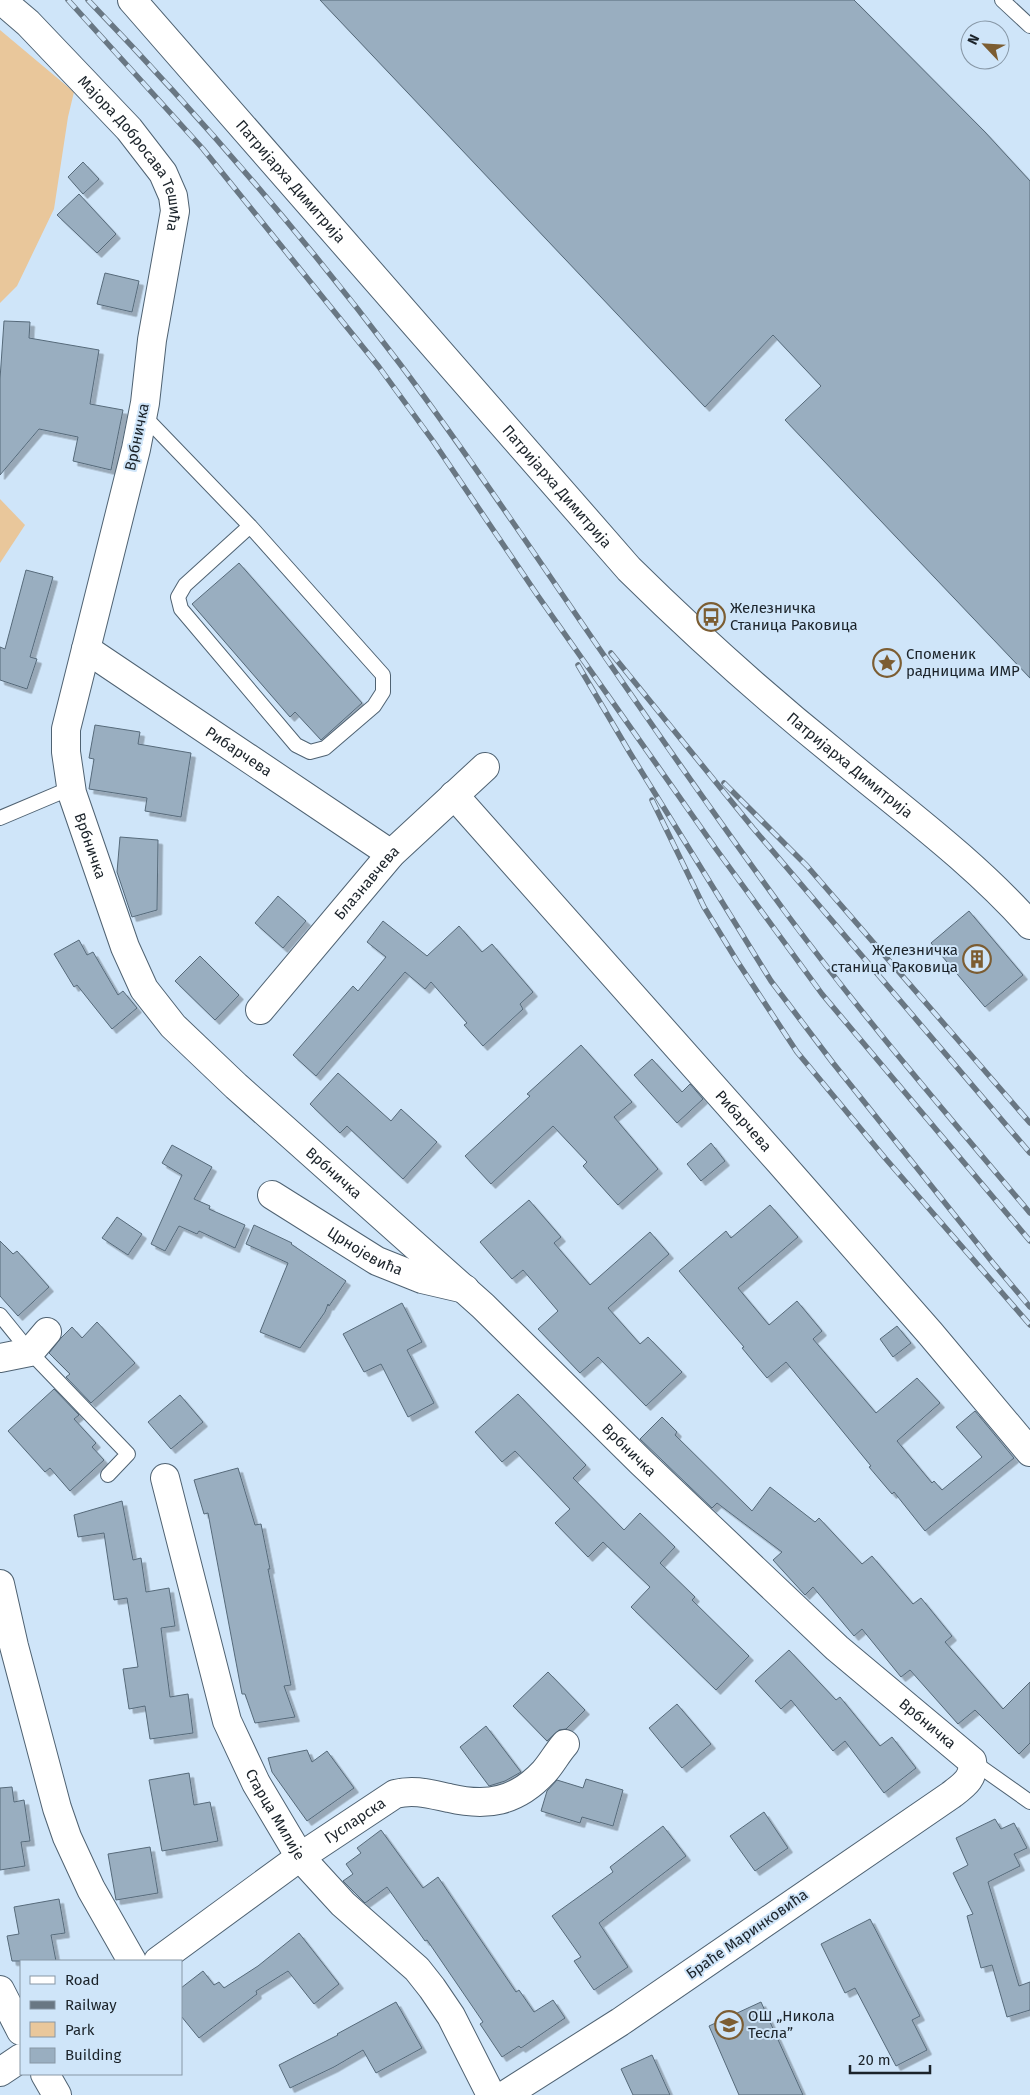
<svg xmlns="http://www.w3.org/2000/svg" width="1030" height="2095" font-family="'Fira Sans',sans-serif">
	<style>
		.green { fill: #e9c79b }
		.building { fill: #99aec0; stroke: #566a7a; filter: url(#shadow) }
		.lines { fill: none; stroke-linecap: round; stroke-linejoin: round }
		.lane-casing { stroke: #4f6272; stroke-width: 16 }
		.street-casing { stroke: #4f6272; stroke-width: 30 }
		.secondary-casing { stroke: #4f6272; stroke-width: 30 }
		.lane { stroke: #fff; stroke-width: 14 }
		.street { stroke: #fff; stroke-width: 28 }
		.secondary { stroke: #fff; stroke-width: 28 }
		.rail-casing { stroke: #697783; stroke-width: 5.5 }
		.rail { stroke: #cfe5f9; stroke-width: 4; stroke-dasharray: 11; stroke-linecap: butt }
		.labels { text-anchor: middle; stroke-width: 4; stroke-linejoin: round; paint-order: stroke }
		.street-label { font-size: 15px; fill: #1b232a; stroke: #cfe5f9 }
		.poi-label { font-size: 15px; fill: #1b232a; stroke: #cfe5f9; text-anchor: start }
	</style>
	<defs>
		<filter id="shadow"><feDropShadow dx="4.5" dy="4.5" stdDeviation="0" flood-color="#0004"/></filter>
	</defs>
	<rect width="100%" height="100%" fill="#cfe5f9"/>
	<g class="green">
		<path d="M0 30 74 92 68 117 54 209 17 286 0 303Z"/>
		<path d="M0 499 25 525 0 563Z"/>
	</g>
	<g class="building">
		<path d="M320 0H854L985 132 1030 181V678L785 420 821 386 773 335 705 407Z"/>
		<path d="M83 162 99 179 83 194 68 177Z"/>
		<path d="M79 194 116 234 97 253 57 215Z"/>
		<path d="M105 273 139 281 132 312 97 304Z"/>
		<path d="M4 321 30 322 29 338 99 350 90 404 123 410 111 470 73 461 78 437 39 429 0 475V379Z"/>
		<path d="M239 563 362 703 321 740 295 712 290 717 192 604Z"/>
		<path d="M26 570 53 577 30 657 37 659 27 689 0 680V647L5 649Z"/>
		<path d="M95 725 140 732 138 744 191 753 181 817 145 811 147 798 89 789 94 759 89 758Z"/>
		<path d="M120 837 158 840 157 910 132 917 117 872Z"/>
		<path d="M278 896 306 921 283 948 255 923Z"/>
		<path d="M969 911 1023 975 985 1007 931 943Z"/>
		<path d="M383 921 427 956 459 926 482 952 492 944 533 992 520 1004 523 1009 483 1046 464 1025 467 1023 431 982 425 989 405 972 316 1076 293 1055 353 986 358 991 386 957 367 942Z"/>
		<path d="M79 940 87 955 93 952 118 995 123 991 137 1008 112 1029 77 985 74 987 54 954Z"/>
		<path d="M200 956 239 995 215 1020 175 981Z"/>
		<path d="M581 1045 632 1102 614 1117 658 1169 618 1205 583 1166 587 1162 553 1126 491 1184 465 1156 530 1096 527 1094Z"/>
		<path d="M652 1059 682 1092 690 1084 703 1099 677 1123 634 1075Z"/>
		<path d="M338 1073 391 1121 401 1109 437 1142 403 1179 347 1126 340 1133 310 1104Z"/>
		<path d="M711 1143 725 1161 701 1181 687 1164Z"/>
		<path d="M172 1145 212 1167 194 1199 210 1206 209 1209 245 1225 235 1248 199 1231 197 1234 179 1226 165 1251 151 1244 182 1175 162 1163Z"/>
		<path d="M529 1200 561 1237 554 1243 590 1285 650 1232 669 1254 608 1308 640 1344 648 1337 682 1372 646 1406 598 1357 580 1373 538 1329 558 1311 523 1270 512 1279 480 1242Z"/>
		<path d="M770 1205 798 1237 738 1288 769 1325 797 1301 822 1331 813 1339 876 1413 917 1378 940 1403 897 1441 932 1483 934 1481 942 1490 982 1457 956 1427 975 1411 1014 1458 925 1531 894 1492 892 1494 869 1467 871 1466 786 1362 767 1378 742 1348 744 1347 679 1271 726 1231 731 1238Z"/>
		<path d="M117 1217 142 1234 128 1255 102 1238Z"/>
		<path d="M254 1225 292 1243 291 1244 346 1281 329 1306 328 1304 325 1312 300 1348 260 1332 288 1263 246 1244Z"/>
		<path d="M0 1241 13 1254 17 1251 49 1287 18 1316 0 1296Z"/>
		<path d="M402 1303 422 1342 407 1350 434 1403 408 1417 381 1364 364 1372 343 1334Z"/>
		<path d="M97 1322 135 1363 91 1403 66 1377 70 1374 49 1353 61 1338 72 1327 82 1338Z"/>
		<path d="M897 1326 911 1343 893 1357 880 1339Z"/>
		<path d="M54 1389 79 1415 74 1419 96 1443 92 1447 104 1460 70 1491 50 1468 45 1472 8 1431Z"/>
		<path d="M518 1394 586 1465 573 1478 624 1530 640 1513 675 1547 660 1563 695 1597 692 1600 749 1656 716 1690 631 1607 650 1587 603 1542 588 1557 555 1523 570 1509 515 1451 502 1462 475 1432Z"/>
		<path d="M180 1395 203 1422 171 1449 148 1422Z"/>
		<path d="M662 1417 677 1432 675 1435 752 1511 770 1487 815 1522 819 1518 862 1564 872 1556 913 1604 921 1598 952 1636 945 1642 1003 1709 1030 1682V1743L1019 1754 975 1710 958 1724 910 1670 901 1677 862 1629 854 1636 813 1587 805 1595 773 1560 782 1552 717 1503 712 1508 640 1439Z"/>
		<path d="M238 1468 255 1525 261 1524 270 1569H268L291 1685 284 1686 295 1717 255 1723 245 1694H242L208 1513 204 1514 194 1480Z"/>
		<path d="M122 1501 133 1560 141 1558 146 1592 169 1588 175 1626 161 1628 170 1697 188 1694 193 1733 150 1739 145 1706 129 1709 123 1669 138 1667 127 1598 114 1600 104 1533 78 1537 74 1515Z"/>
		<path d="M789 1650 836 1700 840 1697 880 1746 892 1737 916 1768 884 1793 845 1741 833 1751 791 1700 781 1709 755 1681Z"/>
		<path d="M548 1672 585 1710 566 1729 559 1730 547 1741 513 1706Z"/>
		<path d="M677 1704 711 1744 682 1768 649 1728Z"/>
		<path d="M486 1726 521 1772 505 1781 489 1786 460 1747Z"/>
		<path d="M307 1750 312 1762 327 1751 354 1788 307 1821 272 1772 268 1758Z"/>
		<path d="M189 1773 194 1805 210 1802 218 1841 162 1851 149 1780Z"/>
		<path d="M586 1779 623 1790 613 1826 582 1817 580 1823 541 1811 547 1791 557 1780 583 1788Z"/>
		<path d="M12 1787 14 1802 24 1800 30 1841 21 1842 25 1866 0 1870V1788Z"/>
		<path d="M764 1812 788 1848 755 1871 730 1836Z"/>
		<path d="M995 1819 1001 1829 1014 1823 1027 1848 1014 1854 1020 1866 988 1882 1019 1986 1030 1982V2010L1007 2017 992 1965 981 1968 967 1916 973 1914 953 1873 968 1865 956 1838Z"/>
		<path d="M663 1826 686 1856 599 1923 628 1967 594 1990 574 1961 581 1957 552 1916 613 1872 610 1867Z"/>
		<path d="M381 1830 423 1888 438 1877 516 1992 519 1990 534 2012 553 2000 565 2018 521 2048 519 2046 502 2057 480 2024 483 2022 427 1940 425 1941 387 1887 365 1903 343 1881 353 1874 346 1864 361 1853 357 1848Z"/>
		<path d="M150 1847 158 1893 116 1900 108 1854Z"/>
		<path d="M59 1899 65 1933 51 1935 56 1961H12L7 1936 19 1934 14 1907Z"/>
		<path d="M870 1919 920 2016 912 2020 927 2050 896 2066 855 1988 845 1993 821 1944Z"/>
		<path d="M299 1933 339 1984 314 2004 288 1971 256 1991 257 1994 199 2038 181 2016V1988L203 1971 214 1985 219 1982 224 1988 258 1966Z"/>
		<path d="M396 2002 422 2048 376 2073 363 2050 334 2067 290 2088 279 2065 338 2035 337 2034Z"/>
		<path d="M761 2002 803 2095H739L709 2026Z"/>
		<path d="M652 2055 670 2095H633L621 2069Z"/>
	</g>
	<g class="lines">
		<defs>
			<g id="lane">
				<path d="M1002 0 1030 26"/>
				<path d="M143 415 250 526 383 675V692L374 706 325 748 310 752 296 745 181 609 178 597 185 585 250 526"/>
				<path d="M0 818 71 788"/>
				<path d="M0 1315 30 1352 128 1454 108 1475"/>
				<path d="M972 1761 1030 1802"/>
			</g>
			<g id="street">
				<path id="s1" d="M86 649 391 854"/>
				<path id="s2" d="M454 795 779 1161 930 1333 1030 1452"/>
				<path id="s3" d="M260 1010 391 854 485 767"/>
				<path id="s4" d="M272 1195 377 1261 422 1279 465 1289"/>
				<path d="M0 1358 30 1352 47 1332"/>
				<path id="s5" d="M165 1478 227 1721 256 1783 300 1857 343 1904 417 1969 432 1988 451 2016 491 2095"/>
				<path d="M0 1584 14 1646 57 1808 67 1837 91 1889 132 1961"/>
				<path id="s6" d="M158 1961 300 1857 395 1794C414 1789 430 1794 449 1798 487 1807 516 1802 544 1772 552 1763 557 1753 565 1744"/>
				<path d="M0 1990 21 2031"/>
				<path d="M0 2072 21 2058"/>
				<path d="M45 2074 57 2095"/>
			</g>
			<g id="secondary">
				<path id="s7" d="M1 0 28 23 129 129 163 173 173 196 175 211 152 340 145 403 136 449 66 729V752L72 793 125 947 144 989 173 1026 236 1086 483 1306 641 1462 837 1648 972 1761C975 1778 964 1785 951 1795L620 2022 505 2095"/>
				<path id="s8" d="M132 0 629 569C695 634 765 697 837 755 903 810 973 861 1030 925"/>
			</g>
		</defs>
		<use href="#lane" class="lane-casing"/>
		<use href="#street" class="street-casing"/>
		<use href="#secondary" class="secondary-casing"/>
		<use href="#lane" class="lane"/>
		<use href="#street" class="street"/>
		<use href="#secondary" class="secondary"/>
		<defs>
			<g id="rail">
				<path d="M68 0 203 149 379 367 433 441 538 596 716 849 822 994 1030 1241"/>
				<path d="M88 0C199 115 304 237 400 364 457 440 511 519 564 597 637 704 710 809 786 913 863 1017 947 1114 1030 1213"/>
				<path d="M611 653 753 828 1030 1153"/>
				<path d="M578 665 630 753 771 981 833 1063 993 1263 1030 1307"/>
				<path d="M724 783 807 866 1030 1123"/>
				<path d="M652 800 704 907 737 961 797 1052 885 1158 1030 1325"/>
			</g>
		</defs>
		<use href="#rail" class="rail-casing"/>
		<use href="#rail" class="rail"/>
	</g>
	<defs>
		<symbol id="bus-ring" viewBox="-11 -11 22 22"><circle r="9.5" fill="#cfe5f9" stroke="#7c5d32" stroke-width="1.5"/><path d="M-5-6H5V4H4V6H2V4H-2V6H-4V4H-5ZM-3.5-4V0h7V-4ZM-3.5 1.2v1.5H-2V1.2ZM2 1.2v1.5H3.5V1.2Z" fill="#7c5d32"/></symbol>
		<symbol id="sight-ring" viewBox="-11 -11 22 22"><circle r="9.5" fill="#cfe5f9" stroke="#7c5d32" stroke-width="1.5"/><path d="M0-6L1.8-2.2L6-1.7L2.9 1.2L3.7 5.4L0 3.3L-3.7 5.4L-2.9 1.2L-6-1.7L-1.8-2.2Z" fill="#7c5d32"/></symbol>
		<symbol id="building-ring" viewBox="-11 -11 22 22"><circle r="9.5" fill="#cfe5f9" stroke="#7c5d32" stroke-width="1.5"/><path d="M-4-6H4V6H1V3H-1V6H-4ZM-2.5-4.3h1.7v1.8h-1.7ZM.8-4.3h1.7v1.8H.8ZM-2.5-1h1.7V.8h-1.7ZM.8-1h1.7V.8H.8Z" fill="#7c5d32"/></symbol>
		<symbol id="school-ring" viewBox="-11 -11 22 22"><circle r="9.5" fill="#cfe5f9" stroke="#7c5d32" stroke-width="1.5"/><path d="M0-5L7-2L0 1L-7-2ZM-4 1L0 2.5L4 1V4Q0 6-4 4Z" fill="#7c5d32"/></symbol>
	</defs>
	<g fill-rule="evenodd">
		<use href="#bus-ring" x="695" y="601" width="32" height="32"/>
		<use href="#sight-ring" x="871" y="647" width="32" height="32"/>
		<use href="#building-ring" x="961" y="943" width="32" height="32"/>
		<use href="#school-ring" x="713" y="2009" width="32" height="32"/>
	</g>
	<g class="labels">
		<g class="street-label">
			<text dy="5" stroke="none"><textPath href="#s7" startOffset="205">Мајора Добросава Тешића</textPath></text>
			<text dy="5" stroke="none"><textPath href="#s8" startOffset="241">Патријарха Димитрија</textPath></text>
			<text transform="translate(137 437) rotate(-78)" y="5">Врбничка</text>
			<text dy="5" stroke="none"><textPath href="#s8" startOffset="646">Патријарха Димитрија</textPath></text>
			<text dy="5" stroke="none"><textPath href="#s1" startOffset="184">Рибарчева</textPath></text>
			<text dy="5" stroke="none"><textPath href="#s8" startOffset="1051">Патријарха Димитрија</textPath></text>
			<text dy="5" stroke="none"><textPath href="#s7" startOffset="928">Врбничка</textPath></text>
			<text dy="5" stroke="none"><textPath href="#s3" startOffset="166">Блазнавчева</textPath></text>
			<text dy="5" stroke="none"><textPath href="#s2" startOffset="436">Рибарчева</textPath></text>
			<text dy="5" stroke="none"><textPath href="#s7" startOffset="1346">Врбничка</textPath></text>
			<text dy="5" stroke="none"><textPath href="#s4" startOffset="109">Црнојевића</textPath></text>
			<text dy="5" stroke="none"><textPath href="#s7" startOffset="1751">Врбничка</textPath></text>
			<text dy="5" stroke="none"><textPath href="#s7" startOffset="2156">Врбничка</textPath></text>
			<text dy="5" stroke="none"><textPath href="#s5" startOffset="356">Старца Милије</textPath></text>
			<text dy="5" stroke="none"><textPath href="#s6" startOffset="242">Гусларска</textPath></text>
			<text transform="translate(747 1934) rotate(-35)" y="5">Браће Маринковића</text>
		</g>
		<g class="poi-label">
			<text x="730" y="613">Железничка<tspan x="730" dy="17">Станица Раковица</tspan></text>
			<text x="906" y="659">Споменик<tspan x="906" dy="17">радницима ИМР</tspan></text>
			<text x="958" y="955" text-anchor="end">Железничка<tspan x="958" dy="17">станица Раковица</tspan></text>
			<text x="748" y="2021">ОШ „Никола<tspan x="748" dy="17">Тесла”</tspan></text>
		</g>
	</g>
	<rect x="20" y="1960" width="162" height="115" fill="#cfe5f9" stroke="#8797a6"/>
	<rect x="30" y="1976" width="25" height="8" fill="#ffffff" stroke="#8797a6"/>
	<text x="65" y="1985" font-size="15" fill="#1b232a">Road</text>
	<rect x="30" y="2001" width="25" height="8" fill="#697783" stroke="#8797a6"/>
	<text x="65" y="2010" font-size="15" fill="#1b232a">Railway</text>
	<rect x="30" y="2022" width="25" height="15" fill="#e9c79b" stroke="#8797a6"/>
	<text x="65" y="2035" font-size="15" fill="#1b232a">Park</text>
	<rect x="30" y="2048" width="25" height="15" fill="#99aec0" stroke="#8797a6"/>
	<text x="65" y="2060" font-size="15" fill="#1b232a">Building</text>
	<g transform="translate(985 45) rotate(295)"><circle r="24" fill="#cfe5f9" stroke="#8797a6"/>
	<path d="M0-4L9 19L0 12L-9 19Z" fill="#7c5d32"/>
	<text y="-8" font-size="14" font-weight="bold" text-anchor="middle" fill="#1b232a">N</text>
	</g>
	<path d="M850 2065v8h80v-8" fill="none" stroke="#1b232a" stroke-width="2.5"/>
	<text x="858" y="2065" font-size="15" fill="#1b232a" stroke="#cfe5f9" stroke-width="4" paint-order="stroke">20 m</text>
</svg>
